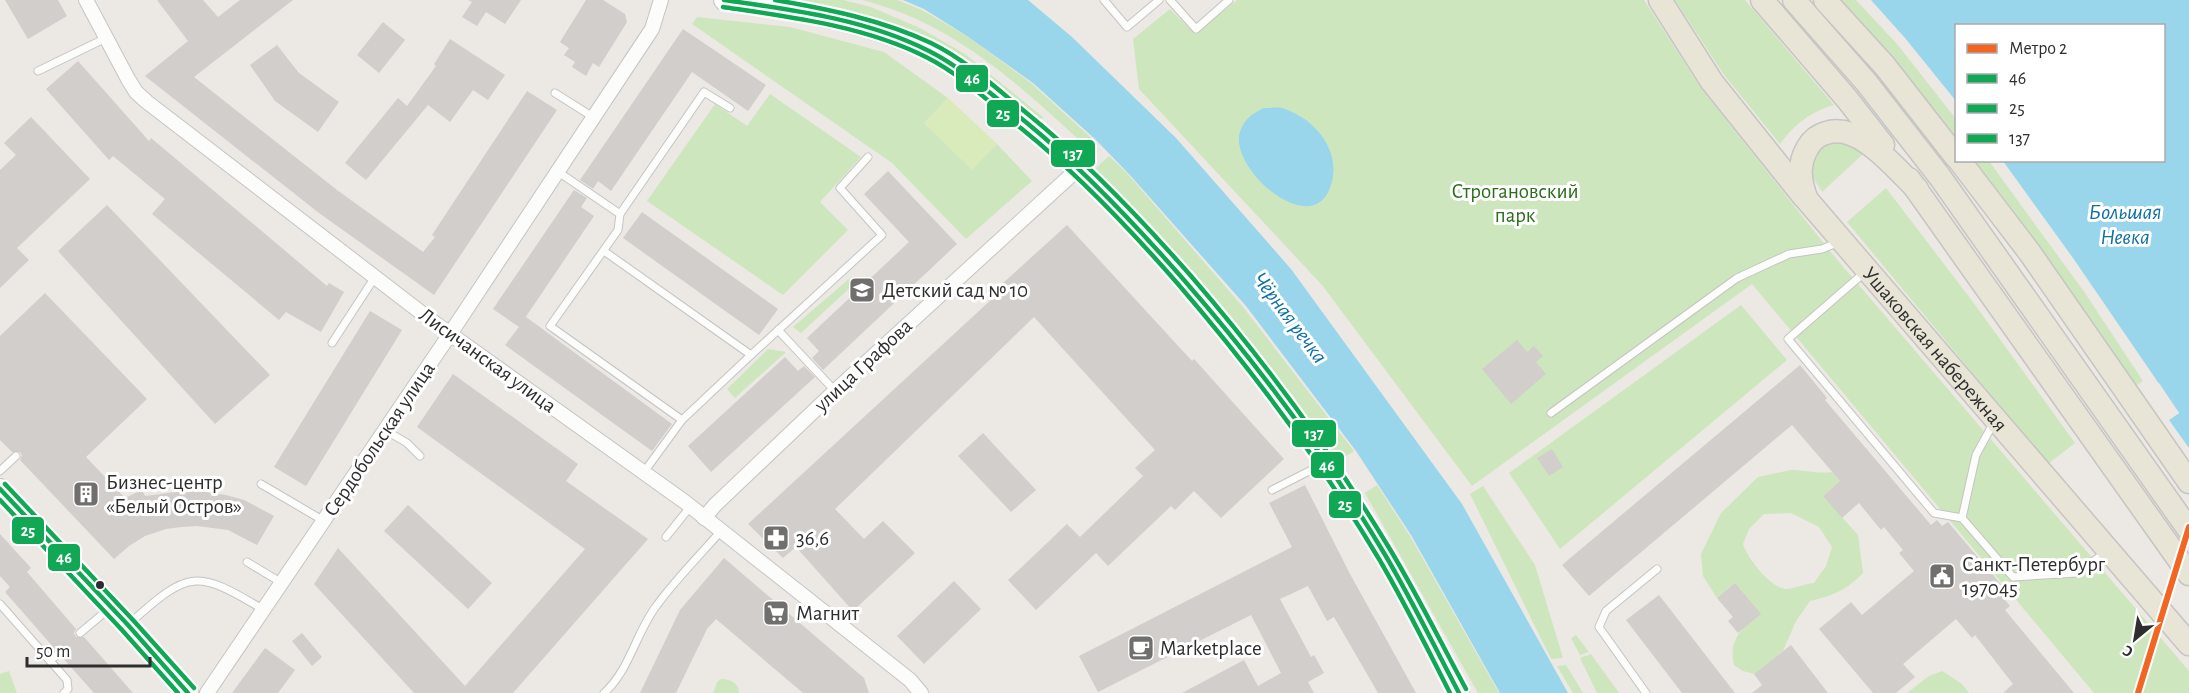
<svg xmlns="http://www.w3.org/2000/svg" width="2189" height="693" font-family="'Alegreya Sans',sans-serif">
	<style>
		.green { fill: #cee6be; fill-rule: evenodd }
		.pitch { fill: #d9eabb }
		.water { fill: #99d6ec }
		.pier { fill: #ece8e4 }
		.building { fill: #d1cecb }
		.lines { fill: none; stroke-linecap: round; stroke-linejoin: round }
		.lane-casing { stroke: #c5c4c5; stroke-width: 9 }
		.street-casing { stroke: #c5c4c5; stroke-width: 16 }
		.secondary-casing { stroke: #c5c4c5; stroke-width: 22 }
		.primary-casing { stroke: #c6c5c4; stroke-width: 25 }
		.lane { stroke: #fcfcfb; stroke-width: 7 }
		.street { stroke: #fcfcfb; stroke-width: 14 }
		.secondary { stroke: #fcfcfb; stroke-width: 20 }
		.primary { stroke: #e8e4d6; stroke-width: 22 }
		.bus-1-casing { stroke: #fff; stroke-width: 9 }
		.bus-2-casing { stroke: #fff; stroke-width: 9 }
		.bus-3-casing { stroke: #fff; stroke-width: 9 }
		.bus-1 { stroke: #10a855; stroke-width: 4.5 }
		.bus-2 { stroke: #10a855; stroke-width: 4.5 }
		.bus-3 { stroke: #10a855; stroke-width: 4.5 }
		.metro-1-casing { stroke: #fff; stroke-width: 10 }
		.metro-1 { stroke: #f26522; stroke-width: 6 }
		.bus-dot { fill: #2e2e2e; stroke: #fff; stroke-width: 2 }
		.labels { text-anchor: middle; stroke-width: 6; stroke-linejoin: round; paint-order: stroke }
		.park-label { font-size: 21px; fill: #2c6e1b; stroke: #fff }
		.poi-label { font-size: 21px; fill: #2e2e2e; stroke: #fff; text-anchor: start }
		.street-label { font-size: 21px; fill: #2e2e2e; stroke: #fff }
		.water-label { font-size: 22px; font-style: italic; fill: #0d6fa3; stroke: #fff }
		.line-badge { stroke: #fff; stroke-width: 2 }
		.badge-label { font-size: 16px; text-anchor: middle; font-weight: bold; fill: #fff }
	</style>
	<rect width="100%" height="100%" fill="#ece8e4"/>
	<g class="green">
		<path d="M800 0H843L871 7 920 28 965 54 1043 117 1039 121 960 59 917 34 842 9Z"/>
		<path d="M862 0H897L922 10 967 36 1031 83 1098 144 1091 151C1023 88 955 23 862 0Z"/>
		<path d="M1237 0H1644L1701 88 1829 250 2189 671V693H2094L1752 284 1472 486 1322 285 1139 89 1133 39 1170 9 1195 34Z"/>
		<path d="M1675 0H1745L1834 105C1810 112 1795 124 1780 144L1724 75Z"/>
		<path d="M1839 0H1856L1897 44 1956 119V137L1887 52Z"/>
		<path d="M697 17 790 27 884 52 948 98 924 123 972 169 997 144 1032 181 966 239 892 163 692 24Z"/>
		<path d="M770 94 861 157 820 202 848 230 783 295 647 201 715 104 747 126Z"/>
		<path d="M1841 138 1863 154 1822 192 1812 176 1811 158 1823 143Z"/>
		<path d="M1109 156 1126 172 1243 307 1354 451 1335 463 1266 364 1229 318 1094 170Z"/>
		<path d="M1974 161H1989L2085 293 2143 381 2134 387 2014 213Z"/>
		<path d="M1886 188 1973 302 2075 443 2048 464 1847 222Z"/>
		<path d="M849 279 853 285 801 333 793 327Z"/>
		<path d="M1741 305 1787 360 1560 549 1509 473Z"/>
		<path d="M768 349 786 352 735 398 727 389Z"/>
		<path d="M1791 470C1806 470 1817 474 1832 472L1840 481 1823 496 1858 535 1863 573C1845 591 1834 595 1810 601L1796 621 1783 651 1754 674 1743 671 1734 665C1728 639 1742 629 1760 614L1735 583 1717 598 1703 576 1701 554 1721 513 1758 477ZM1791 513 1819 527 1832 547 1826 566 1814 583C1806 584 1792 589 1785 589 1769 586 1748 559 1743 544L1749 529 1764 514Z"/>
		<path d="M1377 485 1410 536 1499 693H1478L1365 493Z"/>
		<path d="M1483 486 1535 565 1563 658 1551 659 1470 494Z"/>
		<path d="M1576 635 1589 652 1580 655 1571 638Z"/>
		<path d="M1591 654 1619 693H1597L1580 658Z"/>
		<path d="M1566 665 1583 693H1573L1557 666Z"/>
		<path d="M9 671 17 693H0V674Z"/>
		<path d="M1942 671 1962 684 1969 693H1907L1929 676Z"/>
		<path d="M721 679C730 679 739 683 739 693H713L717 682Z"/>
	</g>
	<path class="pitch" d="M948 98 997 144 972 170 924 123Z"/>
	<g class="water">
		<path d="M903 0H1028L1072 37 1176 138 1291 269 1462 504 1568 693H1500L1411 535 1356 451 1246 306 1129 174 1095 139 1033 83 967 36 924 9Z"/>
		<path d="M1871 0H2189V448L2169 420 2179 413 2073 258 2003 161 2164 160V26H1956V101L1905 38Z"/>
		<path d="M1264 108C1270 108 1277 107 1282 108 1315 118 1342 151 1331 185 1313 244 1224 165 1241 129 1246 117 1254 113 1264 108Z"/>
	</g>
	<path class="pier" d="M2159 383 2179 413 2169 420 2167 418 2175 412 2156 385Z"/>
	<g class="building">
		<path d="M5 0H58L67 16 28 39Z"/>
		<path d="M157 0H203L218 17 240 0H293L194 77 337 190 423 252 435 237 432 235 527 91 557 110 434 295 319 213 145 76 188 41Z"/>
		<path d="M468 0H521L505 24 486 12 477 26 462 17 472 2Z"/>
		<path d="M586 0H603L625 14 627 22 599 67 593 63 586 76 572 67 575 62 564 55 569 48 560 42Z"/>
		<path d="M383 22 405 40 379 73 357 55Z"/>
		<path d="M683 29 766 85 748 111 692 72 611 191 598 181 593 189 580 180Z"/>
		<path d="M450 39 505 75 488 100 473 90 450 122 428 105 366 180 345 163 398 98 407 106 436 66 434 64Z"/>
		<path d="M277 45 299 73 339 102 318 132 275 101 250 65Z"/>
		<path d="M78 61 149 141 151 138 327 286 329 283 344 292 321 332 286 312 279 320 152 214 165 199 113 156 109 160 46 89Z"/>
		<path d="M31 117 90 179 17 248 29 260 0 288V170L16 155 4 143Z"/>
		<path d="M888 171 957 244 823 370 812 358 819 351 807 338 909 242 864 194Z"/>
		<path d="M574 190 587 198 581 207 594 216 523 321 526 317 672 424 652 451 505 345 519 327 493 309Z"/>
		<path d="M107 205 270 375 215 424 58 251Z"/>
		<path d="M642 212 778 309 759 335 623 238Z"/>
		<path d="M1067 225 1192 361 1194 359 1284 459 1221 518 1194 491 1175 510 1171 506 1108 566 1096 553 1036 610 1008 580 1067 524 1080 537 1143 476 1135 468 1155 450 1034 317 835 509 864 539 883 521 915 553 853 611 796 547 783 558 748 524 1006 286 1003 283Z"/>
		<path d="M45 293 147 399 86 457 125 498 142 490 145 496 192 490 226 495 244 500 261 509 274 516 257 545 228 530 197 526 181 527 166 529 145 536 129 546 114 559 20 460 22 455 20 452H12L0 440V336Z"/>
		<path d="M370 311 402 330 306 486 274 467Z"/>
		<path d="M1517 340 1527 352 1534 346 1543 356 1536 362 1546 374 1511 404 1482 369Z"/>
		<path d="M785 357 798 371 804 366 815 377 711 472 688 446Z"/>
		<path d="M1800 365 1827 398 1825 400 1931 525 1937 520 1942 526 1948 522 2010 595 2005 600 2010 606 2005 610 2074 693H2003L2013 684 1975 635 1972 638 1956 619 1903 664 1915 677 1896 693H1873L1819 629 1851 602 1862 615 1914 571 1899 553 1903 550 1884 527 1881 530 1859 503 1842 518 1823 496 1840 481 1792 425 1589 596 1562 565Z"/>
		<path d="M453 374 578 464 566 481 648 539 513 693H414L314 584 338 548 465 686 585 549 417 427Z"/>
		<path d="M983 433 1036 490 1011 512 958 456Z"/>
		<path d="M1552 449 1563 467 1549 476 1537 458Z"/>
		<path d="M1305 485 1350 574 1416 693H1378L1334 617 1327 621 1308 586 1280 599 1311 657 1314 655 1324 673 1308 682 1314 693H1182L1244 660 1258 686 1281 673 1251 615 1098 692 1079 656 1292 547 1269 503Z"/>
		<path d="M408 505 492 583 468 609 384 531Z"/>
		<path d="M0 534 31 568 27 572 76 629 74 633 76 637H84L133 693H94L62 657 64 650 60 648 55 649 5 592 10 587 0 576Z"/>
		<path d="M724 558 864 678 869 693H803L716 619 707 629 676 693H640L680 610Z"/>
		<path d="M954 581 981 609 924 664 897 636Z"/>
		<path d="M1735 583 1761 614 1738 633 1728 621 1733 617 1717 598Z"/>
		<path d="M1659 595 1735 693H1682L1626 620Z"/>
		<path d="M302 633 322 657 312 666 292 641Z"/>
		<path d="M1791 645 1828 693H1752L1762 685 1754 674Z"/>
		<path d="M265 648 295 670 278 693H232Z"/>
	</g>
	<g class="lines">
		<defs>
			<g id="lane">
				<path d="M1104 0 1127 27 1159 0"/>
				<path d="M1170 0 1196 29 1229 0"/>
				<path d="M38 71 106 38"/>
				<path d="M555 93 593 117"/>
				<path d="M557 171 620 214 618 230 550 326 682 420 644 472"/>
				<path d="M620 214 704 92 730 108"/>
				<path d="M604 251 751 355 682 420"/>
				<path d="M1865 272 1788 339 1934 513 1962 518"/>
				<path d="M778 330 835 391"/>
				<path d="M332 343 375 277"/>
				<path d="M751 355 882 235 840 188 868 157"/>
				<path d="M1551 413 1737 278 1789 254 1822 249 1839 242"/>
				<path d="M1994 422 1976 455 1962 518 2013 577 2077 573 2106 552"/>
				<path d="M385 430 407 443 420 456"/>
				<path d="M0 471 16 456"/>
				<path d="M261 484 324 521"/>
				<path d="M1272 490 1323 464"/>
				<path d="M666 537 690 507"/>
				<path d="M247 562 282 583"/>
				<path d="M0 604 67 680 68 689 64 693"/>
				<path d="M130 623C189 570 196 569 264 610"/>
				<path d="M80 633 110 608"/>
				<path d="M50 661 59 653"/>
				<path d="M604 693C630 670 636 632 657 605 676 579 700 555 721 531"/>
				<path d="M1646 693 1599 627 1606 611 1657 569"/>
			</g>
			<g id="street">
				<path d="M86 0 128 79 136 92 147 102 432 321 685 502 910 680 921 693"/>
				<path d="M704 518 715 505 835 391 1079 168"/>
				<path d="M207 693 450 334 652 29 661 0"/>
			</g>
			<g id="secondary">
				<path d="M724 0C788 9 854 19 914 44 953 59 986 90 1018 116 1074 160 1123 211 1170 264 1250 354 1321 450 1384 553 1411 598 1434 647 1459 693"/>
				<path d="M0 489 128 625 188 693"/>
			</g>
			<g id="primary">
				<path d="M1660 0 1712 82 1804 197"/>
				<path d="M1762 0 1847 99 1883 145"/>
				<path d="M1794 0 1866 82 1940 177 2189 530"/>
				<path d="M1825 0 1885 66 1956 157"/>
				<path d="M1959 160 2030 253 2189 482"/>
				<path d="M1909 179 2189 574"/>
				<path id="s1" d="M1917 189C1895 168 1859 122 1826 133 1819 135 1812 140 1808 147 1797 165 1800 182 1807 200L2189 644"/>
			</g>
		</defs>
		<use href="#lane" class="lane-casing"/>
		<use href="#street" class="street-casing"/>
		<use href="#secondary" class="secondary-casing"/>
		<use href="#primary" class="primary-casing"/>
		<use href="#lane" class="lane"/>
		<use href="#street" class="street"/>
		<use href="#secondary" class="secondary"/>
		<use href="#primary" class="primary"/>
		<defs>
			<g id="bus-1">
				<path d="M724 0C793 10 866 19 929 51 965 69 995 98 1027 123 1084 170 1135 224 1184 280 1258 365 1326 456 1384 553 1411 598 1434 646 1459 693"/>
				<path d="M0 489 128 625 188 693"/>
			</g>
			<g id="bus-2">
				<path d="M723 7C791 17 864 26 926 57 962 75 991 104 1022 129 1079 175 1130 229 1178 284 1252 370 1321 462 1379 559 1405 603 1427 648 1450 693"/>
				<path d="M0 500 122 630 178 693"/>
			</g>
			<g id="bus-3">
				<path d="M775 0C828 9 882 20 931 43 968 61 998 90 1029 115 1088 163 1141 219 1191 276 1265 362 1333 454 1391 551 1418 596 1441 643 1466 689"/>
				<path d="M5 484 133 620 194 688"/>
			</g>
		</defs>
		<use href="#bus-1" class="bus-1-casing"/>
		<use href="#bus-2" class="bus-2-casing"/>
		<use href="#bus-3" class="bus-3-casing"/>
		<use href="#bus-1" class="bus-1"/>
		<use href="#bus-2" class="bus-2"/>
		<use href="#bus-3" class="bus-3"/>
		<defs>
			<path id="metro-1" d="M2138 693 2189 527"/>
		</defs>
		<use href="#metro-1" class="metro-1-casing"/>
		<use href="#metro-1" class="metro-1"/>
	</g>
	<defs>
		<symbol id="school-square" viewBox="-11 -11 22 22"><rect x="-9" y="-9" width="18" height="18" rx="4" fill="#706f6e" stroke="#fff"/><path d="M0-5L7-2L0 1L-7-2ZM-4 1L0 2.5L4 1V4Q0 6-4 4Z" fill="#fff"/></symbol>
		<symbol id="building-square" viewBox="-11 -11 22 22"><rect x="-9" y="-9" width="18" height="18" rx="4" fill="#706f6e" stroke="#fff"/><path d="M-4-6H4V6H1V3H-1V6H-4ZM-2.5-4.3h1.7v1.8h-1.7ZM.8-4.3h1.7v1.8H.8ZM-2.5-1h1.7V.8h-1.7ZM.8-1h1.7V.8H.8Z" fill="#fff"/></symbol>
		<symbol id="pharmacy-square" viewBox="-11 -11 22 22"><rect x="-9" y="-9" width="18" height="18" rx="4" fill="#706f6e" stroke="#fff"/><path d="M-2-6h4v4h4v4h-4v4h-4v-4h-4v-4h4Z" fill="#fff"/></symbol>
		<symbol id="civic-square" viewBox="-11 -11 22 22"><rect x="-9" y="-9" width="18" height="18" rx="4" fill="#706f6e" stroke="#fff"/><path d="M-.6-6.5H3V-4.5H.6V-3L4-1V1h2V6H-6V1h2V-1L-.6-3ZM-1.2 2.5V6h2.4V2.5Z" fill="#fff"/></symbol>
		<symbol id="supermarket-square" viewBox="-11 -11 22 22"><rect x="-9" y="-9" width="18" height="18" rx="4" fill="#706f6e" stroke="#fff"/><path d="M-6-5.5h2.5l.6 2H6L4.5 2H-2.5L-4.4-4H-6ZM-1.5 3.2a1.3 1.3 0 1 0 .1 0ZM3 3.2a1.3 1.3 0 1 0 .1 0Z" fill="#fff"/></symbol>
		<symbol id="cafe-square" viewBox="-11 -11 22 22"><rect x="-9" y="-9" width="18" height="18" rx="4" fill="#706f6e" stroke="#fff"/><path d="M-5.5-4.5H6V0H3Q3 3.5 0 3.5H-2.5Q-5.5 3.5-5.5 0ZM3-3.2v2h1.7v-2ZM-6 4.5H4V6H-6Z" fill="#fff"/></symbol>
	</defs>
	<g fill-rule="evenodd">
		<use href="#school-square" x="847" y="275" width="30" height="30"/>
		<use href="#building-square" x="71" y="479" width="30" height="30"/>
		<use href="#pharmacy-square" x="761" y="523" width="30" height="30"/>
		<use href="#civic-square" x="1927" y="561" width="30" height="30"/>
		<use href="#supermarket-square" x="761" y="598" width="30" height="30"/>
		<use href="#cafe-square" x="1126" y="633" width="30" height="30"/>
	</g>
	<circle class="bus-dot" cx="100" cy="585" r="5"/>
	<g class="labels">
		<g class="park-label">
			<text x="1515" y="198">Строгановский<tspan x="1515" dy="24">парк</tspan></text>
		</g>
		<g class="poi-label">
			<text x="882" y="297">Детский сад № 10</text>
			<text x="106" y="489">Бизнес-центр<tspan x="106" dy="24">«Белый Остров»</tspan></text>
			<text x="796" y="545">36,6</text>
			<text x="1962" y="571">Санкт-Петербург<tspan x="1962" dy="24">197045</tspan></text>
			<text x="796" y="620">Магнит</text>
			<text x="1160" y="655">Marketplace</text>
		</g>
		<g class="street-label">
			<text dy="7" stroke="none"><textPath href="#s1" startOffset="387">Ушаковская набережная</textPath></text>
			<text transform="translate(488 360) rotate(36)" y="7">Лисичанская улица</text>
			<text transform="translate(863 365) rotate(-43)" y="7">улица Графова</text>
			<text transform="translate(379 439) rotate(-56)" y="7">Сердобольская улица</text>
		</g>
		<g class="water-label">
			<text x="2125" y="219">Большая<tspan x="2125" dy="25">Невка</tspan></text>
			<text transform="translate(1291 317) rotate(53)" y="8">Чёрная речка</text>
		</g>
	</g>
	<g class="line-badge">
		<rect x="955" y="64" width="34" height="29" rx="6" fill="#10a855"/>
		<rect x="986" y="99" width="34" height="29" rx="6" fill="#10a855"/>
		<rect x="1050" y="139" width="46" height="29" rx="6" fill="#10a855"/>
		<rect x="1291" y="419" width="46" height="29" rx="6" fill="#10a855"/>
		<rect x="1310" y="451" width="35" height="28" rx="6" fill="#10a855"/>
		<rect x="1328" y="490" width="34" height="29" rx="6" fill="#10a855"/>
		<rect x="11" y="516" width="34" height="29" rx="6" fill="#10a855"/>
		<rect x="47" y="543" width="34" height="29" rx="6" fill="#10a855"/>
	</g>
	<g class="badge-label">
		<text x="972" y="84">46</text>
		<text x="1003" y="119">25</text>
		<text x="1073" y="159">137</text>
		<text x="1314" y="439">137</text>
		<text x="1327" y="471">46</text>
		<text x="1345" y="510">25</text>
		<text x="28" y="536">25</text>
		<text x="64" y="563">46</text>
	</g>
	<rect x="1955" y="24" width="210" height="138" fill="#ffffff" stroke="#ababab" stroke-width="1.5"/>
	<rect x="1967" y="44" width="30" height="9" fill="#f26522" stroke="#ababab" stroke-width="1.5"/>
	<text x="2009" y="54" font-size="18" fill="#2e2e2e">Метро 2</text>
	<rect x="1967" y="74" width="30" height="9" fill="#10a855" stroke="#ababab" stroke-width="1.5"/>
	<text x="2009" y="84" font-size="18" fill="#2e2e2e">46</text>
	<rect x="1967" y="104" width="30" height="9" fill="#10a855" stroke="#ababab" stroke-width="1.5"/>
	<text x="2009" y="114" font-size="18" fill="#2e2e2e">25</text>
	<rect x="1967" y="134" width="30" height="9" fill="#10a855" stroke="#ababab" stroke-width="1.5"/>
	<text x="2009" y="144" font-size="18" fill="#2e2e2e">137</text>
	<g transform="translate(2135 639) rotate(210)" stroke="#ffffff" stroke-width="4.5" paint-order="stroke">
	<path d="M0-4.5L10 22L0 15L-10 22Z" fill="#2e2e2e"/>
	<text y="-9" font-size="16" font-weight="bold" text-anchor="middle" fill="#2e2e2e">С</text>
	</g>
	<path d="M27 657v9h123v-9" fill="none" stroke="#2e2e2e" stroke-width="3"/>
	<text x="36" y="657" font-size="18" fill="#2e2e2e" stroke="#ffffff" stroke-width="4.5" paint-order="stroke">50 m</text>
</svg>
